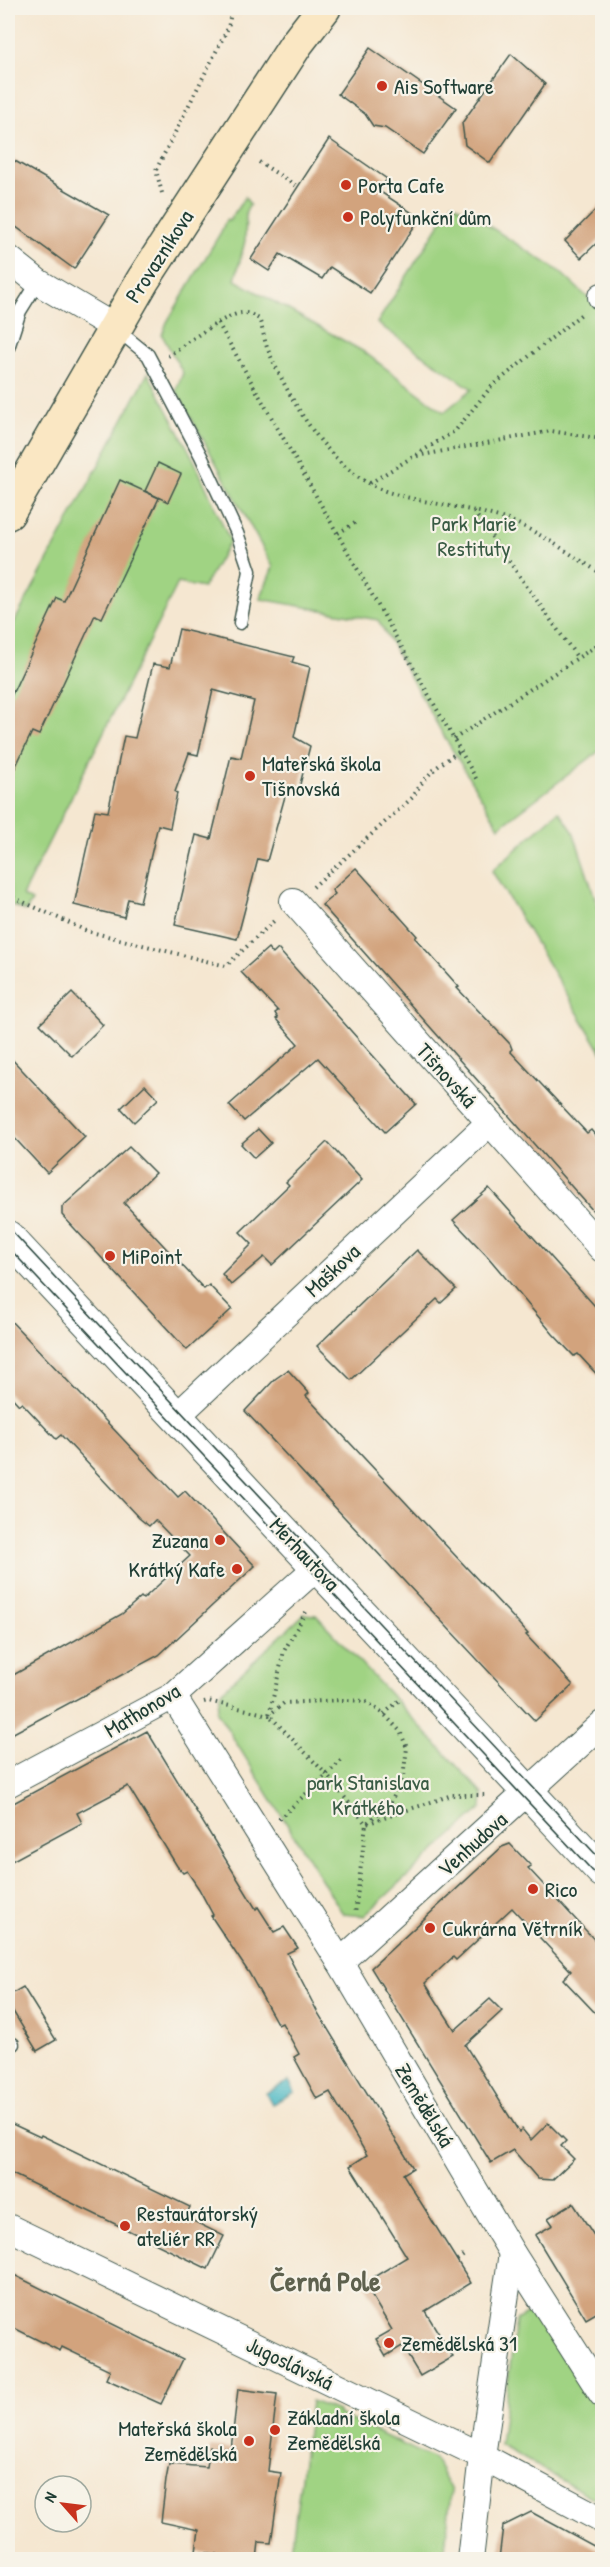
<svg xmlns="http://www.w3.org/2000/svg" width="610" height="2567" font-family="'Patrick Hand',sans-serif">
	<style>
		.green { fill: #a0d383; stroke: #60885c; stroke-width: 1.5 }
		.water { fill: #4ab8c4; stroke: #347a7c; stroke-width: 1.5 }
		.building { fill: #d2a37d }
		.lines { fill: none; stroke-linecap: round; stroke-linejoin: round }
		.service-casing { stroke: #3f564c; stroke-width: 15 }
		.minor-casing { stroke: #3f564c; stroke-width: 28 }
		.tertiary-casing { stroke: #3f564c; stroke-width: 34 }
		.secondary-casing { stroke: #3f564c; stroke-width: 36 }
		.path { stroke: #3f564c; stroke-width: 4; stroke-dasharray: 1.5 4.5; stroke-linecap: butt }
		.service { stroke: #fff; stroke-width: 12 }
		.minor { stroke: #fff; stroke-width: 26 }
		.tertiary { stroke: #fff; stroke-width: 32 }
		.secondary { stroke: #fae7c3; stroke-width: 33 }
		.tram { stroke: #1f3d34; stroke-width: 1.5 }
		.poi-dot { fill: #c8321e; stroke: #f7f3e8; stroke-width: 2 }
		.labels { text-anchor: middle; stroke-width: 4.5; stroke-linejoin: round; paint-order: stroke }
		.poi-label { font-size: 22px; fill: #1f3d34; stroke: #f7f3e8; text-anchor: start }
		.street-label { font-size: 22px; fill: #1f3d34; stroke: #f7f3e8 }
		.park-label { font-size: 22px; fill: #395b44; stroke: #f7f3e8 }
		.district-label { font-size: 28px; font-weight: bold; fill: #5e614e; stroke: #f7f3e8 }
	</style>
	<rect width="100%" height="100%" fill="#f7f3e8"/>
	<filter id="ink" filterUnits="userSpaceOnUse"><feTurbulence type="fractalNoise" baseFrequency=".0167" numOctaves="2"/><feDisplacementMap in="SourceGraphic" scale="12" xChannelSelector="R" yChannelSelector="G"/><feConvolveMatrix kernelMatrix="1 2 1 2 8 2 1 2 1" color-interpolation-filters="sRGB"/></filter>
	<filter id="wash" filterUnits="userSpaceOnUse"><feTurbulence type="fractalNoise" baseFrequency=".008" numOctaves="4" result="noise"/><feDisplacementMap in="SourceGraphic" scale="24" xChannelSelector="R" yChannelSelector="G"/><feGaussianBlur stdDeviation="1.35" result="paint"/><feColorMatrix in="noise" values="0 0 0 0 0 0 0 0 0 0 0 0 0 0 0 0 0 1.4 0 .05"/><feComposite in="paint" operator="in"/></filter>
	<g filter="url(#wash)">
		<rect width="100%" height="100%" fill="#f5e7d1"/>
		<g class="green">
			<path d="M245 197 250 205 246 211 245 241 235 280 364 352 444 412 472 389 377 323 453 203 559 271 598 307 602 304V749L499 827 441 731 378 620 260 599 273 567 176 390 183 373 162 335 167 322 221 232 226 220 229 221Z"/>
			<path d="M8 268C18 281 15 291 8 305Z"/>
			<path d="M148 373 193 458 230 541 203 588 178 583 22 896 32 901 26 911 9 904 8 906V634Z"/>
			<path d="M559 811 573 831 602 919V1053L492 871Z"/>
			<path d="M304 1614 316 1615 483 1794 482 1808 364 1916 343 1914 217 1712 220 1693Z"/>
			<path d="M533 2310 602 2416V2503L500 2445 516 2320Z"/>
			<path d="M311 2401 338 2411V2414L434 2459 451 2491 444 2559H290Z"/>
		</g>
		<path class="water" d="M289 2081 295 2092 272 2104 266 2093Z"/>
		<g id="blocks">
			<g class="building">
				<path d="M370 48 456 108 423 154 385 128 373 126 365 114 338 94Z"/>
				<path d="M511 54 545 84 490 163 465 145 462 123Z"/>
				<path d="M329 139 387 179 379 191 420 218 370 293 330 267 322 279 280 254 269 271 251 259Z"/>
				<path d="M8 157 109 215 74 269 8 221Z"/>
				<path d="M603 202V237L581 258 565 241Z"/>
				<path d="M158 463 181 474 168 502 145 491Z"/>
				<path d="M120 480 159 498 102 618 95 615 39 735 32 732 8 783V703L57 598 64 601Z"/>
				<path d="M179 629 294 657 292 662 310 667 294 737 310 746 299 788 291 786V789H287L267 861 258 859 237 939 175 925 196 835 211 839 231 756 241 758 254 701 213 690 198 755 189 753 175 792 177 793 170 828 158 825 140 902 128 899 124 917 74 905 95 810 108 812 124 736 135 738 153 664 170 667Z"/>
				<path d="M356 868 417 936 415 938 459 987 457 988 510 1044 512 1049 510 1051 587 1133 591 1130 603 1144V1222L322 905 335 894 332 890Z"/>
				<path d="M268 948 273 954 278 949 416 1104 385 1132 318 1058 244 1121 229 1105 298 1044 276 1019 278 1018 275 1013 278 1011 241 972Z"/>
				<path d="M72 993 103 1025 72 1056 40 1024Z"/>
				<path d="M8 1055 85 1137 47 1173 8 1131Z"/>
				<path d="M145 1085 158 1099 134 1122 121 1108Z"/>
				<path d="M258 1129 271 1143 254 1158 241 1144Z"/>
				<path d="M327 1142 362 1180 272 1265 264 1257 231 1285 222 1274 252 1244 240 1232 289 1185 286 1182Z"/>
				<path d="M129 1147 155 1173 124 1203 204 1289 209 1285 232 1309 187 1350 62 1215V1207Z"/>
				<path d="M489 1188 603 1315V1381L578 1354 574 1356 553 1334 488 1257 453 1220Z"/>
				<path d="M417 1250 456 1289 441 1303 437 1299 351 1380 317 1346Z"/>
				<path d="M8 1318 178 1497 185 1491 255 1566 159 1655 8 1736V1678L122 1614 141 1597 143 1599 190 1556 155 1520 149 1526 139 1518 61 1435 56 1439 22 1403 19 1405 8 1393Z"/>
				<path d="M288 1370 309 1393 306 1396 509 1613 528 1634 526 1635 573 1685 535 1721 245 1411 275 1379Z"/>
				<path d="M147 1731 256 1909 258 1907 274 1932 284 1927 298 1948 287 1953 318 2013 413 2168 403 2174 471 2283 425 2311 453 2357 420 2376 402 2346 386 2356 376 2339 392 2330 364 2283 407 2257 350 2166 367 2155 330 2092 317 2099 294 2057 299 2054 282 2023 278 2025 249 1973 211 1916 213 1915 199 1889 187 1871 183 1873 177 1866 128 1786 77 1813 82 1823 8 1863V1806Z"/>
				<path d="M510 1844 531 1866 528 1868 603 1949V2021L563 1979 571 1971 512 1908 456 1960 453 1957 425 1983 455 2030 490 1999 502 2011 465 2045 519 2132 522 2129 531 2140 548 2123 566 2141 561 2146 574 2159 552 2180 538 2179 513 2150 491 2163 371 1968 502 1847Z"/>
				<path d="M23 1987 56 2040 37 2051 8 2003V1996Z"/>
				<path d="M8 2122 40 2137 41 2135 190 2207 185 2217 224 2236 208 2269 8 2172Z"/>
				<path d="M573 2203 595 2237 603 2230V2309L586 2319 535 2235 553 2225 548 2218Z"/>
				<path d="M8 2272 183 2359 161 2404 106 2379 110 2370 62 2347 60 2351 8 2325Z"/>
				<path d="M238 2389 277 2394 268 2471 281 2473 271 2543 259 2542 257 2559H216L217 2554 196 2552 199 2530 161 2522 166 2480 169 2464 207 2467 210 2447 231 2449Z"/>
				<path d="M531 2512 603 2551V2559H499L503 2526Z"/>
			</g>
		</g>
	</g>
	<g filter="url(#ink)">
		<use href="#blocks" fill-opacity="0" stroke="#3f564c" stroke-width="1.5"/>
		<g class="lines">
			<defs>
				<g id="service">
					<path d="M115 328 148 355 201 456 237 533 250 571 240 623"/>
					<path d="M8 348 20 311 38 282"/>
					<path d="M8 2043 13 2044"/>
				</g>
				<g id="minor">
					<path d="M8 258 38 282 114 327"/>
					<path d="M601 297 602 296"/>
					<path d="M293 901 602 1249"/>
					<path d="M176 1417 489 1123"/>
					<path d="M173 1696 340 1962 512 2253 602 2394"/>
					<path d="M8 1784 173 1696 317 1567"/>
					<path d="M340 1962 602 1724"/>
					<path d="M8 2227 482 2456 602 2520"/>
					<path d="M470 2560 482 2456 512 2253"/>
				</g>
				<path id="tertiary" d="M8 1237 602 1871"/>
				<path id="secondary" d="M8 513 143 280 297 43 324 8"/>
			</defs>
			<use href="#service" class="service-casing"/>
			<use href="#minor" class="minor-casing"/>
			<use href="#tertiary" class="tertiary-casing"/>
			<use href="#secondary" class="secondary-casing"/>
			<g class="path">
				<path d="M259 162 298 187"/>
				<path d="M162 193 156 170 228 28 232 8"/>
				<path d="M218 323 477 780"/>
				<path d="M168 356C184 345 225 314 242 313 248 312 254 316 259 319 263 329 264 340 268 350 292 404 330 472 388 492 425 504 470 507 508 520 539 531 574 557 602 574"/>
				<path d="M417 456 551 431 602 439"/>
				<path d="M370 483 455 431 491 387 584 312"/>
				<path d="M474 512 577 657"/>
				<path d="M338 533 355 523"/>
				<path d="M454 739 602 642"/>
				<path d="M313 887 413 797C425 775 439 764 460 751"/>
				<path d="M8 895 87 931 226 966 276 919"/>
				<path d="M306 1612 284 1651 269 1715 326 1774 366 1824 452 1795H487"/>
				<path d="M204 1702 208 1701 269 1715 284 1703 342 1700 365 1701 384 1714 400 1731 407 1748 403 1777 391 1802 366 1824 355 1914"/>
				<path d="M384 1714 402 1698"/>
				<path d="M279 1819 342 1760"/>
				<path d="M457 2260 466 2254"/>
			</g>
			<use href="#service" class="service"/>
			<use href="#minor" class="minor"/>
			<use href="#tertiary" class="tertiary"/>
			<use href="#secondary" class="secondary"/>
			<g class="tram">
				<path d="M8 1227 602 1861"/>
				<path d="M8 1247 602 1881"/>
			</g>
		</g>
	</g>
	<g class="poi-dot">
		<circle cx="382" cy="86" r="6"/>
		<circle cx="346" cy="185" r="6"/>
		<circle cx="348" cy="217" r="6"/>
		<circle cx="250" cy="776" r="6"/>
		<circle cx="110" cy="1256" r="6"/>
		<circle cx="220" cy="1540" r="6"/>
		<circle cx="237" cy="1569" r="6"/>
		<circle cx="533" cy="1889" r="6"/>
		<circle cx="430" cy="1928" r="6"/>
		<circle cx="125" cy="2226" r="6"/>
		<circle cx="389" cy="2343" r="6"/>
		<circle cx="275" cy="2430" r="6"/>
		<circle cx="249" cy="2441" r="6"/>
	</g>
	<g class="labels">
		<g class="poi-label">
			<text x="394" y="94">Ais Software</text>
			<text x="358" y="193">Porta Cafe</text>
			<text x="360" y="225">Polyfunkční dům</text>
			<text x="262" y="771">Mateřská škola<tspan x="262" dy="25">Tišnovská</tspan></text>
			<text x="122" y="1264">MiPoint</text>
			<text x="208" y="1548" text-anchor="end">Zuzana</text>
			<text x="225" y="1577" text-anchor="end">Krátký Kafe</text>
			<text x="545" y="1897">Rico</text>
			<text x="442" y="1936">Cukrárna Větrník</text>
			<text x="137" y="2221">Restaurátorský<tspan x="137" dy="25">ateliér RR</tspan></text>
			<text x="401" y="2351">Zemědělská 31</text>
			<text x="287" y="2425">Základní škola<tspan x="287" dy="25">Zemědělská</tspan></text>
			<text x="237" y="2436" text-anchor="end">Mateřská škola<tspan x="237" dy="25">Zemědělská</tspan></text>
		</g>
		<g class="street-label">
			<text transform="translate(159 256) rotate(-57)" y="8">Provazníkova</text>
			<text transform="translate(447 1075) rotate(48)" y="8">Tišnovská</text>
			<text transform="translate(332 1270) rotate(-43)" y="8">Maškova</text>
			<text transform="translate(305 1554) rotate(47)" y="8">Merhautova</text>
			<text transform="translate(142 1710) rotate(-31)" y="8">Mathonova</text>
			<text transform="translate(472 1844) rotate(-42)" y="8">Venhudova</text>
			<text transform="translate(425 2105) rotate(59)" y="8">Zemědělská</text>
			<text transform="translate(290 2363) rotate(26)" y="8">Jugoslávská</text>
		</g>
		<g class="park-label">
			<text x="474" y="531">Park Marie<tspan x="474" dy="25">Restituty</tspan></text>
			<text x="368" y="1790">park Stanislava<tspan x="368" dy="25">Krátkého</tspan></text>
		</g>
		<g class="district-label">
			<text x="325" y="2291">Černá Pole</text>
		</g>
	</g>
	<rect width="610" height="2567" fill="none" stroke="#f7f3e8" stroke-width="30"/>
	<g transform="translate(63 2504) rotate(298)"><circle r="28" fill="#f7f3e8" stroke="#a1aaa0" stroke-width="1.5"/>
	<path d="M0-4.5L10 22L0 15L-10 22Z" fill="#c8321e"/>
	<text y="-9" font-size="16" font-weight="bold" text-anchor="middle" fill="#1f3d34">N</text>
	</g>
</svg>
